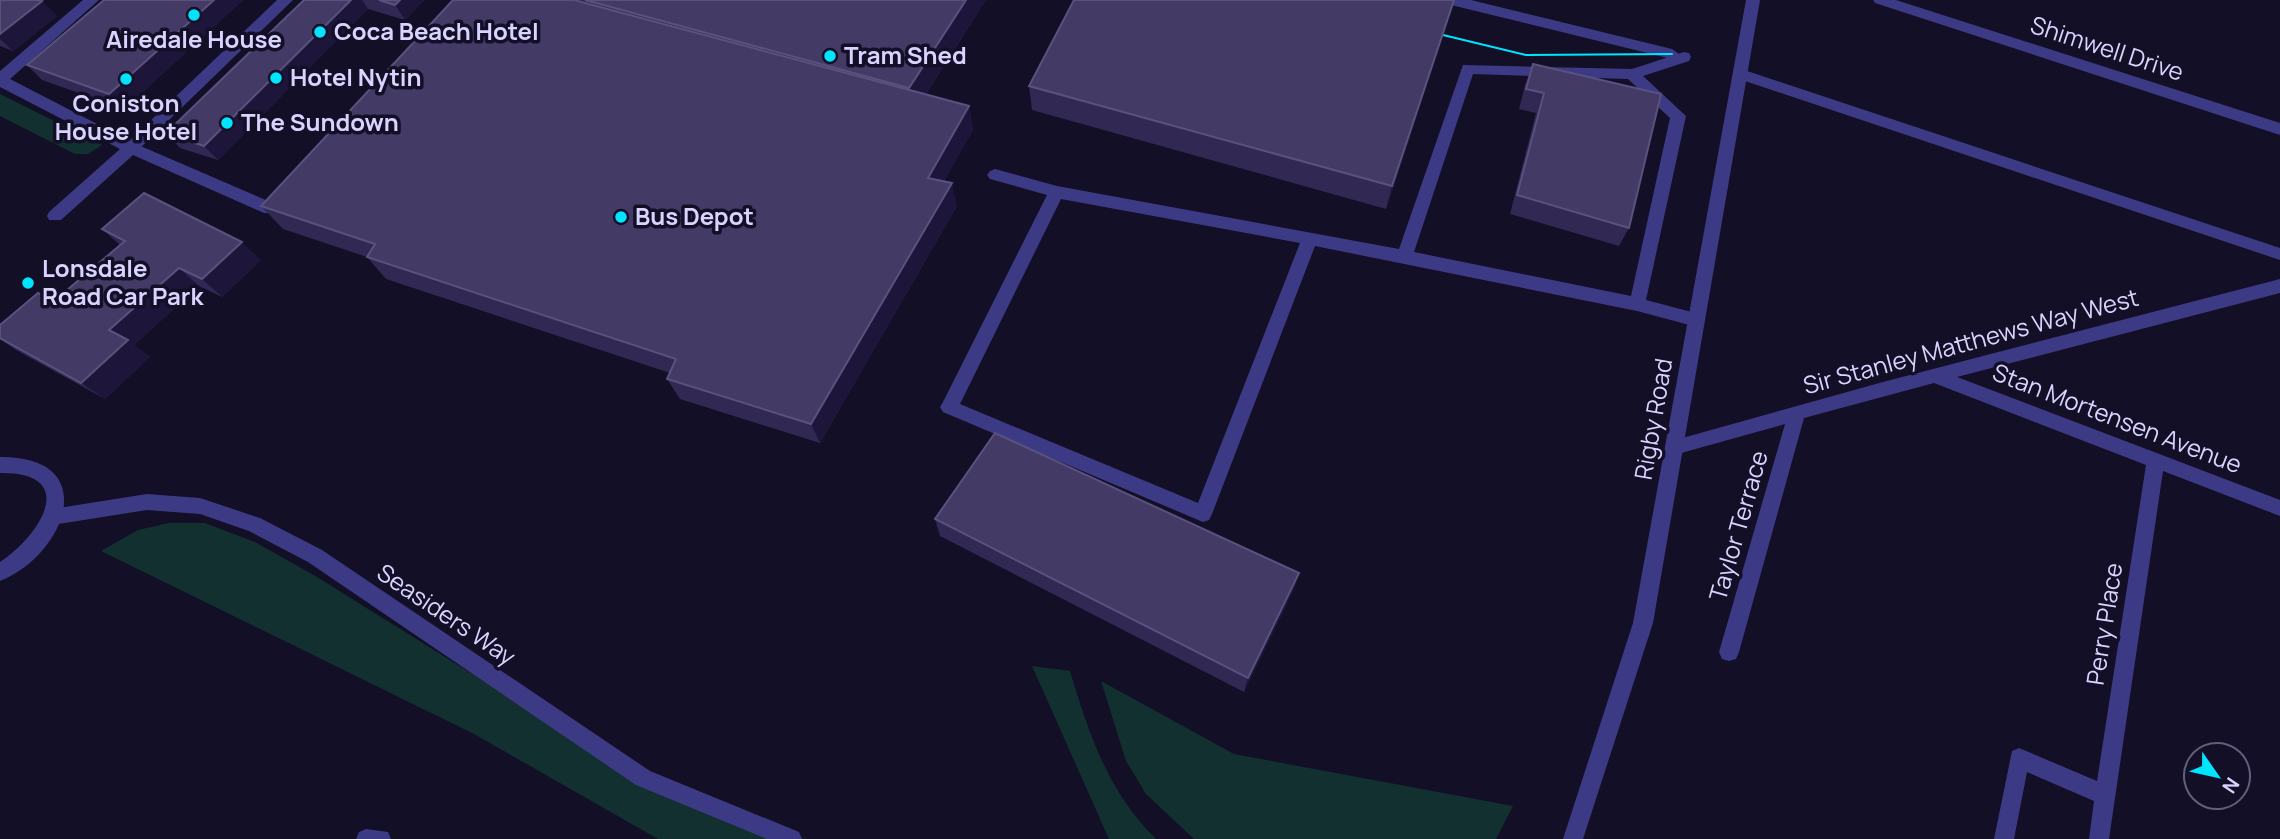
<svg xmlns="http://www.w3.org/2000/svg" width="2280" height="839" font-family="Manrope,sans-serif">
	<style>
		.green { fill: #12302f }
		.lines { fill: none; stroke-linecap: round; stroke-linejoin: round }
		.service { fill: #3d3a85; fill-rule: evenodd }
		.minor { fill: #3d3a85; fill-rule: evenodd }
		.tertiary { fill: #3d3a85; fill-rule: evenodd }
		.tram { stroke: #00e5ff; stroke-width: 2 }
		.wall { fill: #312854 }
		.shaded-wall { fill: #1d163a }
		.building { fill: #433a66; stroke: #5a527e; stroke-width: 2 }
		.poi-dot { fill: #00e5ff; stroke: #130f26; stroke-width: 2.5 }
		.labels { text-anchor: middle; stroke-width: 7; stroke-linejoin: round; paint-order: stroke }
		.poi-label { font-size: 24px; font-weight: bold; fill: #d9d4ff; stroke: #130f26; text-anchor: start }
		.street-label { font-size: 24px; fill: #d9d4ff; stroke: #130f26 }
	</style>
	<rect width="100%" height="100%" fill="#130f26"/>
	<g class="green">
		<path d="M0 94 102 145 88 154H75L0 116Z"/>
		<path d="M169 523H205L255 542 317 577 634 775 792 836 807 839H658L474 734 101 551 138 530Z"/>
		<path d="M1032 666 1070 671C1089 734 1108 792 1156 839H1109Z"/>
		<path d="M1101 681 1234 754 1513 806 1496 839H1194L1146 794 1126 761Z"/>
	</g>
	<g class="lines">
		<g class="service">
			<path d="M83 0H99L10 79 136 144 268 201 279 195 285 197 287 201 276 213H264L133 155 61 220H49L47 216 49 212 120 149 0 87V71Z"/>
			<path d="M1684 52 1689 53 1691 57 1689 61 1643 76 1686 116 1646 300 1703 315 1705 320 1703 325 1697 327 1637 311 1315 246 1212 514 1209 520 1203 522 943 412 940 407 943 402 1047 195 990 179 987 175 990 171 995 169 1057 186 1399 249 1463 65 1632 69ZM1473 74 1628 79 1670 118 1631 296 1414 252ZM1061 199 1300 243 1198 503 960 404Z"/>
		</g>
		<g class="minor">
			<path d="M277 0H293L136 152H126L123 148 126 144Z"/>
			<path d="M1444 0H1471L1672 49 1679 54 1672 59 1451 5Z"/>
			<path d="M1873 0H1896L2280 123V135L1875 3Z"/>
			<path d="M1741 69 2280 248V260L1736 78 1734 74 1736 70Z"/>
			<path d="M2280 279V293L1957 377 2280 500V516L2163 471 2109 839H2089L2094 801 2027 772 2014 839H1994L2012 751 2019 748 2097 781 2146 465 1934 383 1804 418 1739 652 1736 659 1729 661 1722 659 1719 652 1785 424 1674 455 1668 452 1665 447 1668 442 1883 382Z"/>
			<path d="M147 494 200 498 260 518 322 550 650 771 799 832 802 839H767L636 785 308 562 249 531 200 514 147 510 52 525 46 523 43 517 46 511 52 509Z"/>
			<path d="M366 829 388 832 391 839H356L359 832Z"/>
		</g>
		<g class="tertiary">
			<path d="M1746 0H1760L1653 623 1583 839H1563L1633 623Z"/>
			<path d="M0 457C103 456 66 555 0 581V562C41 535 80 472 0 473Z"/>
		</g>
		<path class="tram" d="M1443 35 1526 55 1672 54"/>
	</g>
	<g class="wall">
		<path d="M0 0 57 16 13 51 0 46Z"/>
		<path d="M104 0H243L124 109 42 80 27 65Z"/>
		<path d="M304 0H424L405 20 368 9 218 160 180 148 166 133Z"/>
		<path d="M453 0H986L926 94 969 106 973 130 944 181 957 206 820 443 680 399 667 379 670 373 386 279 367 257 283 229 261 206Z"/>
		<path d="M1448 20 1386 209 1032 110 1029 86Z"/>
		<path d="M1533 64 1629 228 1619 246 1510 214 1536 113 1519 109 1525 85Z"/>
		<path d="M102 229 261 260 222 297 199 286 134 345 150 357 105 399 16 350 0 339V325L54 301 120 245Z"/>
		<path d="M935 519 1299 573 1294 589 1244 692 940 536Z"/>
	</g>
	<g class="shaded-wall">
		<path d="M214 0H243L124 109 109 94Z"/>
		<path d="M351 0H362L368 9 218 160 204 146Z"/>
		<path d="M400 0H424L405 20 395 5Z"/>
		<path d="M966 0H986L914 112 909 88Z"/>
		<path d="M1454 0 1448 20 1386 209 1392 186Z"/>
		<path d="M42 1 57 16 13 51 0 39V34Z"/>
		<path d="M969 106 973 130 933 201 928 178Z"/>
		<path d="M952 183 957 206 820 443 811 424Z"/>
		<path d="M242 242 261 260 222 297 202 279Z"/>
		<path d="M179 268 199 286 134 345 150 357 105 399 81 383 109 330Z"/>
		<path d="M1299 573 1294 589 1244 692 1248 678Z"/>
	</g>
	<g class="building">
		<path d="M0 0H39L42 1 0 34Z"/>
		<path d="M104 0H214L109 94 27 65Z"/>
		<path d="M304 0H351L204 146 166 133Z"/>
		<path d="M379 0H400L395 5Z"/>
		<path d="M453 0H574L969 106 928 178 952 183 811 424 667 379 676 359 367 257 375 244 261 206Z"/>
		<path d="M585 0H966L909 88Z"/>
		<path d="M1074 0H1454L1392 186 1029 86Z"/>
		<path d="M1533 64 1661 94 1629 228 1517 195 1544 93 1526 89Z"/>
		<path d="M144 193 242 242 202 279 179 268 109 330 128 340 81 383 0 338V325L38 293 54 301 125 241 102 229Z"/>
		<path d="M995 433 1299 573 1248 678 935 519Z"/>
	</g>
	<g class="poi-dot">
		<circle cx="194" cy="15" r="7"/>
		<circle cx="320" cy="32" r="7"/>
		<circle cx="830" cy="56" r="7"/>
		<circle cx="276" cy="78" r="7"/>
		<circle cx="126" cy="79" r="7"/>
		<circle cx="227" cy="123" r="7"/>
		<circle cx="621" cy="217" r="7"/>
		<circle cx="28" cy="283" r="7"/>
	</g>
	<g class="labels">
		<g class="poi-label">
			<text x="334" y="40">Coca Beach Hotel</text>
			<text x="194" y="48" text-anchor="middle">Airedale House</text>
			<text x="844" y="64">Tram Shed</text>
			<text x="290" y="86">Hotel Nytin</text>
			<text x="126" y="112" text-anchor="middle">Coniston<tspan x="126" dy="28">House Hotel</tspan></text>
			<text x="241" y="131">The Sundown</text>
			<text x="635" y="225">Bus Depot</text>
			<text x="42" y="277">Lonsdale<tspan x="42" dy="28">Road Car Park</tspan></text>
		</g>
		<g class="street-label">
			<text transform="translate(2107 49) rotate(18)" y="8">Shimwell Drive</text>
			<text transform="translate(1971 342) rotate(-15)" y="8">Sir Stanley Matthews Way West</text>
			<text transform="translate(1654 419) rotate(-80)" y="8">Rigby Road</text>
			<text transform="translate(2117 419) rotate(21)" y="8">Stan Mortensen Avenue</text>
			<text transform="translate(1739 526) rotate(-74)" y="8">Taylor Terrace</text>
			<text transform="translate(446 615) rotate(34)" y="8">Seasiders Way</text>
			<text transform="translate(2105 624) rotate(-81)" y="8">Perry Place</text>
		</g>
	</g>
	<g transform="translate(2217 776) rotate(124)"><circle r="33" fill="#130f26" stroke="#625e7d" stroke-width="2"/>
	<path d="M0-5L12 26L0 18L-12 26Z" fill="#00e5ff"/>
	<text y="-10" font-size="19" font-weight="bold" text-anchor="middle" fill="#d9d4ff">N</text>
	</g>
</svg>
